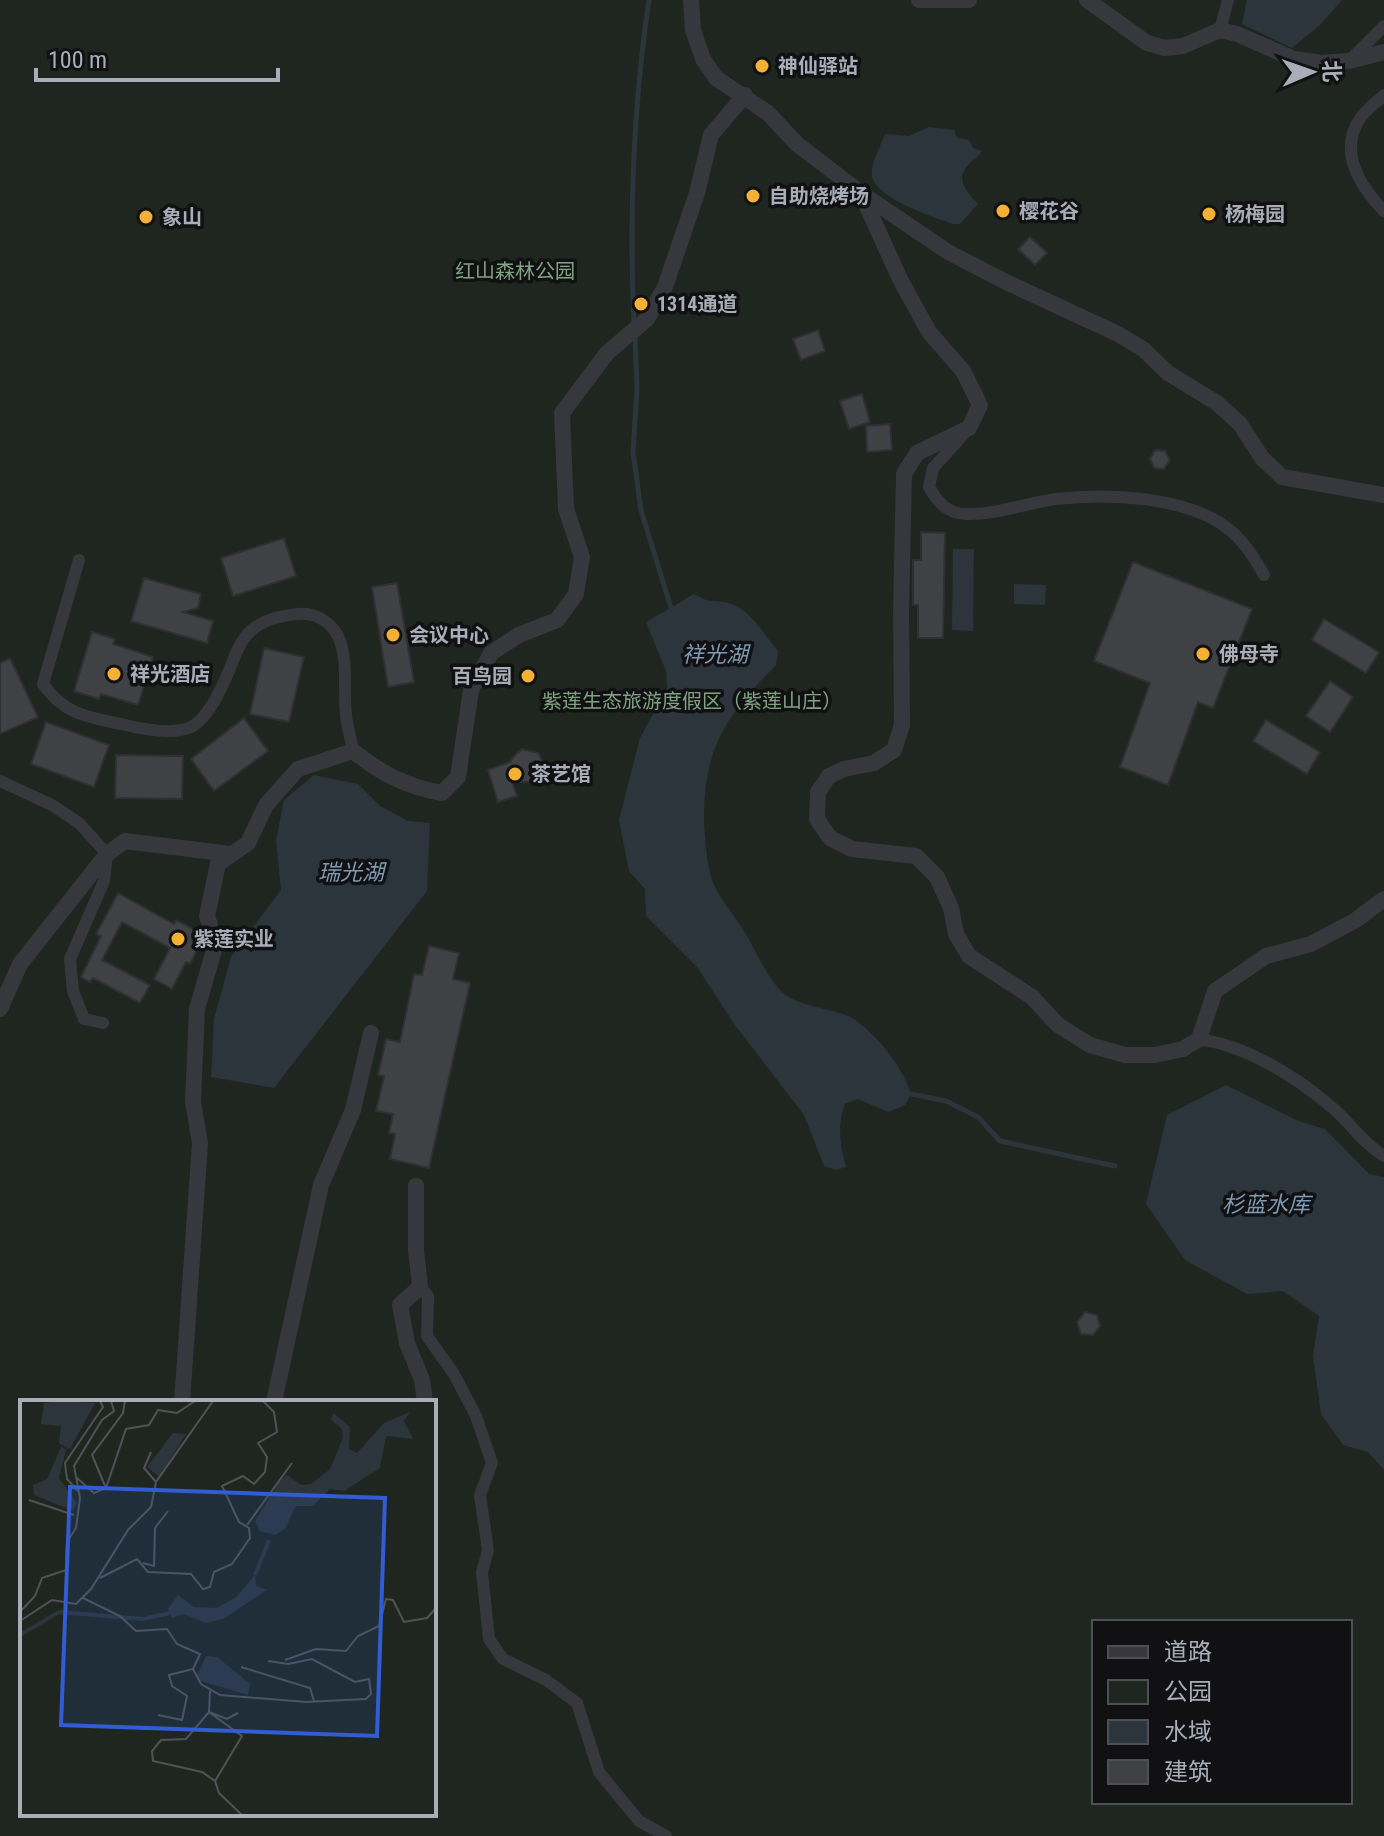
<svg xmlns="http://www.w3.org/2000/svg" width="1384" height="1836" font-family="'Roboto Condensed','Noto Sans SC',sans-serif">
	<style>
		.green { fill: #1e261f; fill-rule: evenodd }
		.water { fill: #2c353c }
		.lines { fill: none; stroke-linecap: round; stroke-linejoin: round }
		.stream { stroke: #2c353c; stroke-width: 5 }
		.building { fill: #404145; stroke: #303034; stroke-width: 2 }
		.minor { stroke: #37383d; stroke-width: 12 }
		.tertiary { stroke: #37383d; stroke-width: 16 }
		.poi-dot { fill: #f2b134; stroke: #111113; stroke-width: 3 }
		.labels { text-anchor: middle; stroke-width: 7; stroke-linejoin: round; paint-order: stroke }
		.poi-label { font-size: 20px; font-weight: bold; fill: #a8adb8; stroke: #111113; text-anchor: start }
		.park-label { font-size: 20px; fill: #7fa381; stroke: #111113 }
		.water-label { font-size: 22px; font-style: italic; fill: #7f9bb3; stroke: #111113 }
		.inset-river { fill: none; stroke: #2c353c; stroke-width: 4 }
		.inset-road { fill: none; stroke: #505258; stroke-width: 2 }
		.view { fill: #325cd3; fill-opacity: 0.15; stroke: #325cd3; stroke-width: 4 }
		.inset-edge { fill: none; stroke: #a8adb8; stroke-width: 4 }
	</style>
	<rect width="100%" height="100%" fill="#161618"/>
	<path class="green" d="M0 0H1384V1836H0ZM22 1402H434V1814H22ZM1094 1622H1350V1802H1094Z"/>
	<g class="water">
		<path d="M1247 0H1342L1320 25 1292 48 1242 24Z"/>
		<path d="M929 127 954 130 957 138 969 140 973 148 982 151C978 158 973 159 968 165 954 180 968 192 978 204L960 224H953C934 217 876 199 872 176 870 165 881 145 885 134L909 136Z"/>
		<path d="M953 549H974L973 631 952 630Z"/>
		<path d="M1014 584 1046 585 1045 605 1014 604Z"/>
		<path d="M694 594C709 603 711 600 725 602 750 607 763 634 778 651L776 665C727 715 704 746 704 819 705 839 706 861 712 880 720 900 733 913 744 931 755 949 765 973 779 989 798 1009 833 1007 852 1018 876 1033 903 1067 911 1094L905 1105 888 1112 858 1099 845 1104C837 1126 840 1145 846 1167L836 1170 824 1166 804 1115 735 1025 697 967 646 916 645 889 629 871 619 820 640 738 667 688 666 671 646 622Z"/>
		<path d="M314 775 358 784 380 806 408 821 430 823 427 891 274 1088 211 1077 214 1019 231 957 281 890 276 840 284 800Z"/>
		<path d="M1226 1085 1298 1121 1325 1129 1369 1174 1384 1177V1470L1368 1452 1343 1445 1321 1414 1313 1356 1319 1316 1283 1291 1247 1294 1185 1260 1146 1204 1167 1115Z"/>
	</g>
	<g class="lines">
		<g class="stream">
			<path d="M634 324C629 215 633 108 649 0"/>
			<path d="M635 334 637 389 633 452 641 510 671 608"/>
			<path d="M911 1094 946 1101 978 1117 1000 1141 1115 1166"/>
		</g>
	</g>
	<g class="building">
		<path d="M1030 237 1047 253 1035 265 1018 249Z"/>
		<path d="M818 330 825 351 801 360 793 339Z"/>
		<path d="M862 394 870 422 849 429 840 401Z"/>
		<path d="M890 424 892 450 867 452 866 426Z"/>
		<path d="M1155 450 1165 451 1170 460 1164 469 1154 468 1150 459Z"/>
		<path d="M921 532 945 533 943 638H918V605H913V560H921Z"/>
		<path d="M284 538 296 576 233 596 221 558Z"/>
		<path d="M1133 562 1252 609 1213 708 1198 702 1168 785 1120 767 1150 683 1094 661Z"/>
		<path d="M144 578 201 594 198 608 183 612 213 621 207 643 131 621Z"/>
		<path d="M397 583 414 682 388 687 372 587Z"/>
		<path d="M1324 619 1379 652 1366 673 1312 640Z"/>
		<path d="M92 632 115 639 113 644 153 657 138 705 101 694 99 699 74 691Z"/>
		<path d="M264 648 304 657 289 722 250 714Z"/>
		<path d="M10 658 38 717 0 734V663Z"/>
		<path d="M1330 681 1353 697 1330 732 1306 716Z"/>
		<path d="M244 718 268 751 214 791 191 759Z"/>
		<path d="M1266 720 1320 752 1307 774 1253 741Z"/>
		<path d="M46 722 109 745 94 787 31 764Z"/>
		<path d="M522 749 538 753 543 762 542 772 530 782H512L517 796 498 802 488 770 510 762 514 756Z"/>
		<path d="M116 755 183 756 182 799 115 798Z"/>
		<path d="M118 893 174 924 176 920 201 933 203 939 190 964 186 962 172 989 154 979 170 948 122 922 102 960 150 985 140 1003 93 978 90 982 81 977 101 936 96 934Z"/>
		<path d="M429 946 459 953 453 979 470 983 429 1168 390 1159 395 1134 389 1133 393 1114 376 1111 384 1076 378 1075 386 1039 400 1042 414 974 422 975Z"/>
		<path d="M1085 1312 1097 1315 1100 1326 1093 1335 1081 1334 1077 1322Z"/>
	</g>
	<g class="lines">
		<g class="minor">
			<path d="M1220 30 1228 0"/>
			<path d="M1349 61 1384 26"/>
			<path d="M1384 95C1377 102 1367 109 1361 117 1337 151 1360 186 1384 211"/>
			<path d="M964 434 933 468 929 487C937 501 947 514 966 514 996 515 1026 503 1056 499 1107 493 1190 496 1231 531 1246 544 1255 559 1264 575"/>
			<path d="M79 560 43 684C64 714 87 717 121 724 141 729 175 736 193 726 201 721 209 710 213 703 242 657 230 620 298 614 314 612 330 621 338 636 349 659 343 690 346 715 347 727 351 739 353 751"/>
			<path d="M0 781 52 805 79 823 107 854 104 881 70 959 73 991 84 1019 103 1023"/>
			<path d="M1199 1039C1247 1046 1297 1077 1334 1109 1351 1124 1365 1145 1384 1156"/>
			<path d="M420 1287 428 1296 427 1336 454 1374 476 1416 492 1463 480 1495 488 1550 482 1572 489 1639 503 1659 546 1680 577 1703 599 1772 639 1821 666 1836"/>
		</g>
		<g class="tertiary">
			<path d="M691 0 693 30 703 59 716 78 768 113 797 144 861 193 948 252 1004 281 1118 334 1143 349 1168 373 1217 403 1240 424 1262 458 1282 477 1384 495"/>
			<path d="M919 0H969"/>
			<path d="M1087 0 1147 43 1165 48 1183 46 1220 30 1237 34 1294 59 1321 63 1349 61 1384 52"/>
			<path d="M861 193 900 279 929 332 963 371 980 405 969 428 917 453 904 474 901 611 902 725 894 750 874 763 844 769 829 776 818 792 817 819 830 838 852 849 916 856 937 877 951 908 956 934 969 956 1032 997 1058 1025 1090 1045 1125 1055H1155L1183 1049 1199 1039 1215 991 1266 956 1311 944 1356 920 1384 899"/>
			<path d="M0 1009 20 964 107 854 125 841 230 854"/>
			<path d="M416 1186V1250L420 1287 400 1305 407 1343 422 1380 425 1402"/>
			<path d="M182 1402 200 1143 193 1102 197 1009 216 943 207 916 218 864 248 843 266 805 298 769 353 751C380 773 407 787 442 793L458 777 471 690 491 653 519 635 557 620 576 594 582 557 566 509 562 413 607 353 647 319 665 287 697 193 711 135 745 95"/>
			<path d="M274 1402 321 1185 353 1110 371 1033"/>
		</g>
	</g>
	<g class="poi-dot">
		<circle cx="762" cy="66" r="8"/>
		<circle cx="753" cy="196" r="8"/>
		<circle cx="1003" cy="211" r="8"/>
		<circle cx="1209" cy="214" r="8"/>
		<circle cx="146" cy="217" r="8"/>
		<circle cx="641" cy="304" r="8"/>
		<circle cx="393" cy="635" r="8"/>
		<circle cx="1203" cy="654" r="8"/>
		<circle cx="114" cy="674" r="8"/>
		<circle cx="528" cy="676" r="8"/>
		<circle cx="515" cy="774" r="8"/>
		<circle cx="178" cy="939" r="8"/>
	</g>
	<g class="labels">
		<g class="poi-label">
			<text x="778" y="73">神仙驿站</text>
			<text x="769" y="203">自助烧烤场</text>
			<text x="1019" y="218">樱花谷</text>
			<text x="1225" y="221">杨梅园</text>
			<text x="162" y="224">象山</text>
			<text x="657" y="311">1314通道</text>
			<text x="409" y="642">会议中心</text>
			<text x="1219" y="661">佛母寺</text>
			<text x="130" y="681">祥光酒店</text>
			<text x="512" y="683" text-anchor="end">百鸟园</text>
			<text x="531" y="781">茶艺馆</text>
			<text x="194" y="946">紫莲实业</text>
		</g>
		<g class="park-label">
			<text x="515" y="278">红山森林公园</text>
			<text x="692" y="708">紫莲生态旅游度假区（紫莲山庄）</text>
		</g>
		<g class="water-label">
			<text x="715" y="662">祥光湖</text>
			<text x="351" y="880">瑞光湖</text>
			<text x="1266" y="1212">杉蓝水库</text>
		</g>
	</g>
	<g transform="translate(20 1400)">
		<rect width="416" height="416" fill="#161618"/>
		<path d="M0 1H416V415H0Z" fill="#1e261f"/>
		<path d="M42 1 75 3 50 49 39 43 41 26 21 24 24 3ZM390 12 384 21 393 39 366 36 360 68 324 91 310 89 293 106H276L265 129 255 135 240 131 235 121 259 82 267 75 281 85 291 84 310 69 323 38 322 29 311 20 313 13 330 27 329 49 337 53 364 23ZM153 33 166 34 139 77 127 67ZM41 47 46 50 39 78 57 103 53 111 14 95 13 85 27 79ZM235 175 236 186 247 190 203 219 186 223 164 214 152 218 148 209 158 195 174 207 197 208 216 197ZM186 256 197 257 230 284 228 295 181 281 177 276Z" fill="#2c353c"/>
		<path class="inset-river" d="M235 175 249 140M0 235 39 212 123 219 150 213"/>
		<path class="inset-road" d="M131 52 124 68 136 82M57 78 74 93 86 88 72 55 103 13 105 1M86 88 106 29 129 25 138 10 157 13 175 1M58 91 47 79 45 63 83 7 80 1M9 100 54 115M227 125 272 63M123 163 134 166 135 128 148 111M80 178 117 159 128 172 171 174 183 189 190 187 194 172 212 164 230 138 229 128 219 122 202 86 223 76 234 84 245 72 247 57 238 43 257 32 254 12 243 1M63 198 100 216 116 231 147 229 157 244 180 254 173 269M0 212 15 196 22 178 46 170 47 142 56 128 60 98 54 66 82 20 94 11 91 1M0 221 32 200 56 204 71 189 108 130 131 107 136 82 193 1M265 260 296 249 326 251 338 236 359 226 366 199 373 200 384 222 407 218 416 208M221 267 290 288 294 301M173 269 181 284 200 295 286 302 346 299 351 294 349 279 335 282 292 259 268 264 248 261M190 291 189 312 222 336 195 381 199 393 222 415M138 315 162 320 167 296 152 286 149 275 173 269M195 381 182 372 133 361 132 351 141 340 166 339 189 312 207 319 218 313"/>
		<path class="view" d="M50 87 365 98 357 336 41 325Z"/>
		<rect width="416" height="416" class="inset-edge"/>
	</g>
	<rect x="1092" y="1620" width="260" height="184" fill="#111113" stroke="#4d4f55" stroke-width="2"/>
	<rect x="1108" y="1646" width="40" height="12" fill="#37383d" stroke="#4d4f55" stroke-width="2"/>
	<text x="1164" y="1660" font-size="24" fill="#a8adb8">道路</text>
	<rect x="1108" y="1680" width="40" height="24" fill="#1e261f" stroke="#4d4f55" stroke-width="2"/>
	<text x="1164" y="1700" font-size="24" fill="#a8adb8">公园</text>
	<rect x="1108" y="1720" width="40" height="24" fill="#2c353c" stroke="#4d4f55" stroke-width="2"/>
	<text x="1164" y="1740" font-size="24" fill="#a8adb8">水域</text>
	<rect x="1108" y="1760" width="40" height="24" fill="#404145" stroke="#4d4f55" stroke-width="2"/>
	<text x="1164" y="1780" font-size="24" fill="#a8adb8">建筑</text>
	<g transform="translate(1312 72) rotate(88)" stroke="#111113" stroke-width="6" paint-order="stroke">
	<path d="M0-6L14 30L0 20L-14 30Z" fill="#a8adb8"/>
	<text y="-12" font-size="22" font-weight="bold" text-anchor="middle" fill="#a8adb8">北</text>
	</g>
	<path d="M36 68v12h242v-12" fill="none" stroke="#a8adb8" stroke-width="4"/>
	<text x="48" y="68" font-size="24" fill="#a8adb8" stroke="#111113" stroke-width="6" paint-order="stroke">100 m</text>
</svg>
